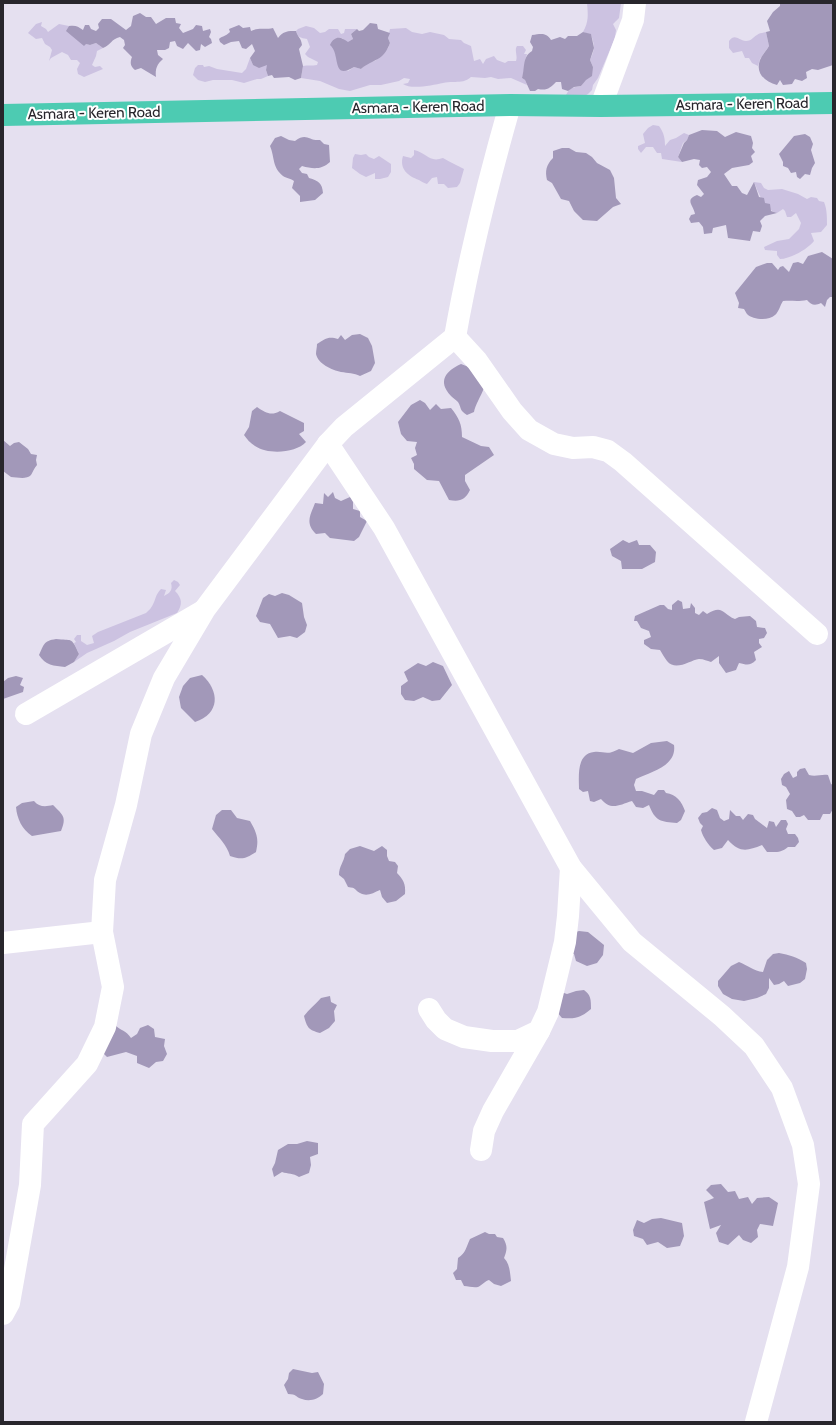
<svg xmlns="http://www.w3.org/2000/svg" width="836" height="1425" font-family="Cabin,sans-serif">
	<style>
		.green { fill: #ccc2e1 }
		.forest { fill: #a298b9 }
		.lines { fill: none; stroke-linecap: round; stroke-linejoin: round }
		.minor { stroke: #fff; stroke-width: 22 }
		.highway { stroke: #4dcbb2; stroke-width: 22 }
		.labels { text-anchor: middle; stroke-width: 4; stroke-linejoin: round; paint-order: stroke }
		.street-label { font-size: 15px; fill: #28262c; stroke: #fff }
	</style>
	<rect width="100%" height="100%" fill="#e5e0f0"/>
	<g class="green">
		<path d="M587 3H621L619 18 613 24 616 30 615 38 598 78 593 85 592 90 588 94 581 98 566 95C569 88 574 87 581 86L593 67 590 60C595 49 595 46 591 35L583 32C589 22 588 14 587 3Z"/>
		<path d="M42 22 41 26 46 29 48 32 59 24 69 26 67 31 86 44 90 45 96 43 103 48 97 51 96 56 92 65 95 67 100 66 103 69 84 77 78 74 77 69 80 63 77 60H71L68 55 62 52 51 58 49 61 52 50 50 47 45 44 42 38 36 39 28 33 36 24Z"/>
		<path d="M306 26 314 28 320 33 325 32 329 29H338L341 34 344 33 345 29H357L351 34 353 39 348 43 342 38 334 48 337 59 348 71 354 67 361 69 369 62 375 61 388 48 390 43 388 38 390 29 406 28 412 32 422 34 430 32 444 35 449 39 461 40 464 43 471 46 474 61 480 59 483 64 486 59 494 56 497 60 505 63 508 61H516C518 56 514 50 517 46H523L526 50 524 54H527C524 62 525 70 522 78L525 80 527 85 511 78 498 79 491 77 485 78 471 77C462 85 453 80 443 83 433 85 411 90 403 84L408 83 410 79 404 78 399 81 381 85H370L350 91 339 89 320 81 301 78 303 66C308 65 312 66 317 65L318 62 308 57 305 54 310 47 307 39C300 38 298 37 296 31L298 29Z"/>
		<path d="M766 32 769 46 760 59 758 66 752 63 749 58H745L742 51 733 53 729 48V41C735 33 738 40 746 41 751 41 752 38 757 35 759 33 763 33 766 32Z"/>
		<path d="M250 58 253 65 268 64 266 70 268 76 261 79H257L244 83 232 80H213L205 82 198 80 193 75 195 68 198 65H203L204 67 209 66 217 69 242 73 246 69Z"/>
		<path d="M653 125 659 126C664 133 665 138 665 146L670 140 676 138 684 133 689 135 687 140 683 143 678 157 682 162 662 159 661 153H657L653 147H646L641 153 638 149V146L645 143 643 134 648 128Z"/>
		<path d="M414 150C427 153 429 163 443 158 449 162 457 165 464 169L460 183 457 187 448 188 444 184H438L437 177 432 178 427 184C423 183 421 181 419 180 408 176 399 169 403 156L411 158 414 155Z"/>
		<path d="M355 154 361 155 366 154 369 157 374 159 379 156 391 164V172L388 177 380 179H375V173L366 177 360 174 352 168 353 158Z"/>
		<path d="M754 182 761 183 764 188 768 190 782 189 798 194 807 199 811 197 817 198 819 201 824 202C827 209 827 217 827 225L821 232 811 233 814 241C808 249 790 259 780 259L777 255V251L765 250 764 247 777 241 789 239 799 229 801 223 796 213 791 217H787L785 211 783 209 777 213C764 209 759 194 754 182Z"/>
		<path d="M174 580 178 582 180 585 175 591C182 598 183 604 177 613L130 632 114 641 87 653 74 662 79 654 74 643 76 642 74 639 77 635H81V641L87 645 94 643 92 636 98 632 146 613C157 604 153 597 161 589L166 590 164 596C170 593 173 590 171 583Z"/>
	</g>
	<g class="forest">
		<path d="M780 3H833V65L818 70 812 69 806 72 807 78 802 81 795 79 792 84 783 85 780 80 777 85C765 82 755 73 760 60 762 55 766 51 769 46L766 32 770 31 767 21 773 12 780 6Z"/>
		<path d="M140 13 146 17H151L156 24 166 18H175L176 23 181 24 179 28 183 33 193 29 196 25 202 26 203 31 210 29 211 32 209 37 211 39 212 43 205 47 201 44 200 50 196 51 188 43 183 49 177 46 175 41 170 42 169 48 165 50H157L158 55 163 59C157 64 155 69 156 77L141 68 135 70C130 66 130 62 132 57L123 48 125 45 124 40 120 37C111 39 111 45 103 48L96 43 90 45 86 44 84 46 66 31 69 26C75 25 78 26 83 30L85 25H89L91 29 96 31 99 28 98 24 102 19H111L126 30 131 26 133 16Z"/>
		<path d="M370 23 377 24 378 29 390 33 388 38 390 43C383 62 374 58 361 69L354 67C331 81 341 54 330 45 335 35 341 37 348 42L353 39 351 34 357 29 359 31 363 30Z"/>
		<path d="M239 25 243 28 250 27 251 31C259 27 264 30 273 28L278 38C283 31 288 31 296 31 298 38 301 37 302 45L299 49 303 66 301 78 295 80 289 77 274 78 272 75 268 76 266 70 267 65 259 68 253 65 250 58 255 51 252 44 246 49 242 48 239 41 231 42 224 45 220 42 219 39C222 36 225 37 230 32L229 29Z"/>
		<path d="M583 32 591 34 594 48 590 60 593 67 592 76 586 80 581 86 574 87 568 91 562 89 561 82H556C550 88 547 91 538 89L535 91H530L525 80 522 78C525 68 522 57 532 51L533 47 530 42 532 35C541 34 546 32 551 40L560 37 565 39 568 36H577Z"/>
		<path d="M702 130 717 131 725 137 736 132 751 136 753 143 752 148 755 152 751 156 753 162 749 165 732 168 724 174 732 186H737L742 193 747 195 754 182 759 197 764 198 765 203 770 204 771 211 777 213 765 216 760 221 762 226 760 232 753 231 750 241 728 238 726 225 713 228 712 233 704 234 703 227 699 222 691 223 689 219 691 215 695 214C694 206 684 200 697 195L701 197 704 194 697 185 698 180 707 177 711 172 707 167 702 168 699 165 700 160 694 159 682 162 678 157 684 143 687 140 689 135Z"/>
		<path d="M805 134 810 137 813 144 811 150 815 163 812 168 810 175 805 174 800 179 797 177 796 172 791 173 788 168 783 166V162L779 154 794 136Z"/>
		<path d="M281 136 289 140 295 141C307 132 308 141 320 140L324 144 329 145 330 162C321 170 313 169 302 166L299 169 302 173 307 174 309 178C319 181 322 183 323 193L315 200 300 202V196L292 188 294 181C290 178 286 178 283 176 272 167 275 158 270 146L275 138Z"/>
		<path d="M562 148H569L576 152 586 153 592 157 597 163 610 170 614 178 616 198 621 204 613 207 597 221 583 220 574 211 569 201 561 199 552 183 547 180C545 171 546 165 553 158V151Z"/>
		<path d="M822 252 833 259V297H830L827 300 825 307 821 303C815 306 811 305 807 300 796 302 792 300 783 301 780 305 779 312 775 315 769 321 753 320 747 314 747 314 744 309 744 309L738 308 739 303 735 293 756 267 767 263H772L778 270 780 267 783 266 789 272 793 263 798 262 803 264 808 256Z"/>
		<path d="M360 334 368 338 372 346 375 363 371 371 360 376C354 373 348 373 341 372 332 370 318 364 316 354 316 351 317 347 317 344 325 339 328 336 338 339L341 335 345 340 352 335Z"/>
		<path d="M461 364 474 369 484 388C481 396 475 405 474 412L467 415C459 410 462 409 458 402 456 400 453 398 451 396 437 381 446 371 461 364Z"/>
		<path d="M420 400 425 403 430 410 436 404 441 409 451 408C459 418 462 424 462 437L481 446 489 447 494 455 465 475V481L470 490C465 500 460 502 449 500L439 481 427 480 414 469V464L411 458 417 455 415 448 417 442 407 441 401 434 398 422 411 405Z"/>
		<path d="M257 407C266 413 271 416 280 411L304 423V431L299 434 306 442C296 453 268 455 255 446 250 443 247 439 244 435L249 427 252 411Z"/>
		<path d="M3 440 10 446 14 443 19 442 28 449 31 454 37 455 36 460 37 465C34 468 33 472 31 475 26 480 17 477 11 477L3 471Z"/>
		<path d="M333 492 335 498 341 501 350 497 353 502V509L360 511V517L367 521 359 537 354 541 330 538 325 533 316 534C305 523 310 516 315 503L323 504 324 493 328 497Z"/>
		<path d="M623 540 629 543 637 540 639 545H650L656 552 655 562 642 569H622L621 561 612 556 610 549Z"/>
		<path d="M282 593 289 595 302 603 304 617 307 625 305 632 297 638 290 636 278 638 270 624 260 622 256 616 263 598 269 594 275 596Z"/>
		<path d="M678 600 682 602 683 609 690 608 691 603 695 608V613L699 615 703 611 707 614C723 604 722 614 735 619L739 617 750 616 756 621 757 627 765 628 767 633 764 638 759 639V643L762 647 754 652 756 660C750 666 747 665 739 663L736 670 726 673 719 663V656L711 662C707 661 704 659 699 659 690 660 676 672 667 661 664 657 662 653 660 650L651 649 644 644V640L651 637 649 631 641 628 637 621H634L635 616 660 605H664L668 609 672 610V605Z"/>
		<path d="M56 639C72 641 71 636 79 654L74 662 65 667C54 666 45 665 39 655 44 645 43 641 56 639Z"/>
		<path d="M433 662 443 666 452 685 440 700 432 701 423 697 414 701 405 700 401 694V686L408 681 404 672 418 663 426 666Z"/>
		<path d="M202 675C220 691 220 714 195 722L181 708 179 697 183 686 190 678Z"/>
		<path d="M16 676 23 678 20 685 24 687 23 692 3 699V682L8 678Z"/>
		<path d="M667 741 674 745C677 766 651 772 636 779L634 785 636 791H642L654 795 658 790H664L666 793C676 794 682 802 685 811L681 820 677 823C661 822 655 821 649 805L643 808 636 807 632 801C619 805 611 811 601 799L594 802 590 801 588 791 583 792 579 789C579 777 576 754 594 752 605 751 606 756 619 749L633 753 651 743Z"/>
		<path d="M805 768 809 775C816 777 821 774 828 775L831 784 833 785V809L830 814H823L820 820H808L804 815 800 817H796L792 811 787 809 786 800 790 794 786 787 782 785 781 779 784 774 789 771 793 778 797 776V772L800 769Z"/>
		<path d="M34 801C39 807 45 807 53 805 63 815 67 817 61 831L32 836C22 829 17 819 16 807L22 803Z"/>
		<path d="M712 808 717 810 720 818 724 821 729 819 730 810 736 816H740L743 820 748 814 753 815 755 819 767 828 769 821 774 822 776 827 781 820H786L788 824 786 829 788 834H795L798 838 799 842 795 847H788C781 853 776 852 767 852L762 845C747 851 740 853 728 840L722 848 714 850C708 845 703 837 701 830L703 826 700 823 698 818 702 813 707 812Z"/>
		<path d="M222 810H231L237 818 250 821C257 833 259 839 256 852 245 859 242 860 230 856 227 845 219 838 212 829L216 815Z"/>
		<path d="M360 846 374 851 382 846 387 850V856L389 861 395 862 398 866 397 873C403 879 406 884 405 894L396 901 387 903 382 897 380 890C373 893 367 897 360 893 353 889 357 888 348 887L344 879 339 875C339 866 344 862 345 854L350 849Z"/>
		<path d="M579 931 588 932 604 945 603 955 597 963 587 966 576 961 574 954 563 952 566 935Z"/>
		<path d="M779 953C789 955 797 957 806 963L807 969 805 979 800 983 788 986 784 981 779 984 774 985 769 978V988L766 994 757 998 744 1001 732 999 723 994 718 986V981L731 966 739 962C747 965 754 971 763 972L767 960 773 954Z"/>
		<path d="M584 990C591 995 591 1000 591 1009 580 1018 576 1019 562 1018L556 1011 561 992 567 994 576 991Z"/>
		<path d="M330 996 331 1002 337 1005 334 1011 335 1021 329 1028 320 1033C309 1030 307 1028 304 1016 309 1009 315 1005 321 998Z"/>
		<path d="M115 1025C121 1031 126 1030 131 1038L137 1034 140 1028 148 1025 154 1029 155 1037 165 1039 164 1046 167 1054 163 1061 156 1062 149 1068 137 1063V1056L126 1052 107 1057 103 1053Z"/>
		<path d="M307 1141 318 1143V1154L310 1157 311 1165 309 1173 299 1177C293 1173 288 1174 282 1172L274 1177 272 1169 275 1163 278 1150 288 1144H297Z"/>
		<path d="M721 1184 728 1192 735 1191 739 1199 748 1197 752 1204 757 1198 769 1197 778 1203 773 1226 760 1224 757 1230 758 1237 751 1243 743 1240 739 1235 728 1245 719 1242 716 1233 721 1225 710 1229 704 1202 714 1198 706 1190 711 1185Z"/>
		<path d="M661 1218 682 1223 684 1236 680 1246 667 1248 658 1242 647 1245 643 1239 634 1236 633 1230 637 1220 644 1223 652 1219Z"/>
		<path d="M485 1232 489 1234H495L497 1237 503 1238C508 1246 507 1250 504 1258 510 1264 510 1273 511 1281L501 1286 494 1284 489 1280C485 1281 482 1285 478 1287 473 1288 469 1286 464 1286L461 1280H456L453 1273 457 1269 458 1258C466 1253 466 1247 470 1239Z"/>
		<path d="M293 1369 312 1373 318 1372 324 1384 323 1394C318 1399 310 1402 302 1399 295 1397 297 1394 288 1394L284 1385 288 1379 289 1373Z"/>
	</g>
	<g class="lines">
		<g class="minor">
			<path d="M601 106 633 20 635 3"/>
			<path d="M455 337 477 361 512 411 529 430 554 444 573 448 593 447 608 451 623 462 817 634"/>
			<path d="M328 444 384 528 571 868 632 942 722 1016 754 1046 782 1088 803 1145 809 1184 798 1267 756 1422"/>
			<path d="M26 714 203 611"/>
			<path d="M3 943 102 932"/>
			<path d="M429 1009 436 1020 445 1029 464 1037 492 1041H518L539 1031 548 1012 565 942 568 916 571 868"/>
			<path d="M481 1150 484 1131 493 1111 539 1031"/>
			<path d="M3 1314 9 1303 30 1185 33 1124 87 1064 105 1027 113 987 102 932 105 880 126 805 141 734 164 678 205 609 328 444 344 427 455 337C469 258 488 182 510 105"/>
		</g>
		<path class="highway" d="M3 115 510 105 601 106 833 103"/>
	</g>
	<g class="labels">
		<g class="street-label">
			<text transform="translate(742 104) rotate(-1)" y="5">Asmara - Keren Road</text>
			<text transform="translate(418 107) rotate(-1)" y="5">Asmara - Keren Road</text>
			<text transform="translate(94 113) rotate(-1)" y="5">Asmara - Keren Road</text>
		</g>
	</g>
	<rect width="836" height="1425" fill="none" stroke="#28262c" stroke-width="8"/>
</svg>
